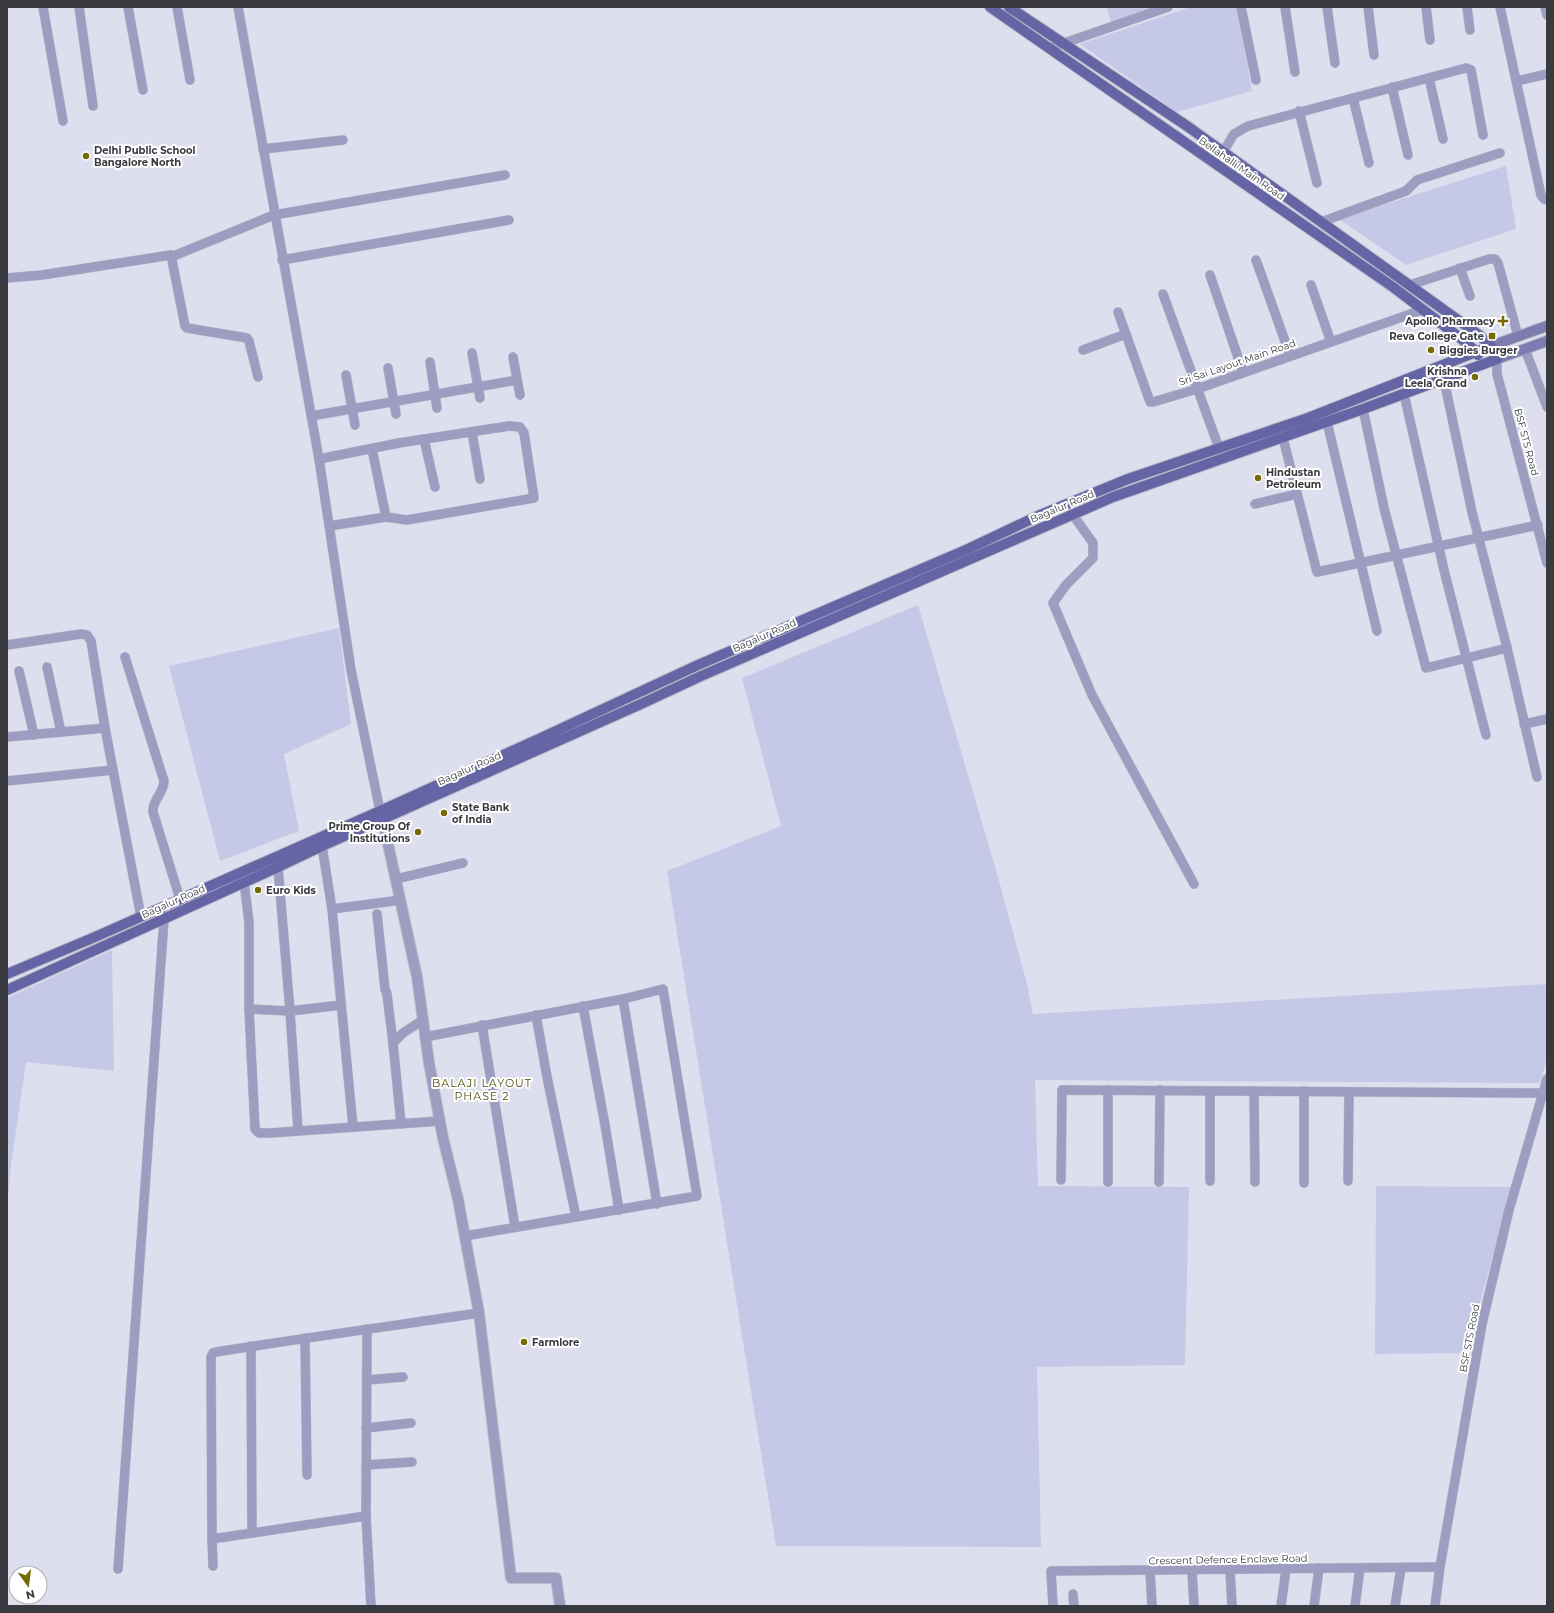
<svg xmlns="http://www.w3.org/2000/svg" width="1554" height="1613" font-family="Montserrat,sans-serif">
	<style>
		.green { fill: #c6c8e7 }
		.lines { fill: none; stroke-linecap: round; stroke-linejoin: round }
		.minor-casing { stroke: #babac8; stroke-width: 10 }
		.tertiary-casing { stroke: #babac8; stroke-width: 12 }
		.secondary-casing { stroke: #babac8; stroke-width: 12 }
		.primary-casing { stroke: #babac8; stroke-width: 12 }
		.minor { stroke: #9c9dc1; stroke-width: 9 }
		.tertiary { stroke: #9c9dc1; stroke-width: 10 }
		.secondary { stroke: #7c7cb1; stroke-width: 10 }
		.primary { stroke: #6564a4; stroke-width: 10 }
		.poi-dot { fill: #756b05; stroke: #fff; stroke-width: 1.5 }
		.labels { text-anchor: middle; stroke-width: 4; stroke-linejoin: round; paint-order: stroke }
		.poi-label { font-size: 10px; font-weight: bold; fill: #39393f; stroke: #fff; text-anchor: start }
		.street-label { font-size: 10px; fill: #39393f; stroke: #fff }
		.neighbourhood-label { font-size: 11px; letter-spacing: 1px; fill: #544e0f; stroke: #fff }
	</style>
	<rect width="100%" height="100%" fill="#dedfee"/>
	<g class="green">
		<path d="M1107 7H1157L1111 24Z"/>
		<path d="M1191 7H1237L1252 91 1177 112 1080 44Z"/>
		<path d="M1506 166 1516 229 1406 265 1339 219Z"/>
		<path d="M918 605 998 877 1027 984 1033 1014 1547 984V1058L1540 1083 1035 1080 1038 1186 1189 1187 1185 1365 1037 1367 1041 1547 776 1546 667 871 781 826 742 678Z"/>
		<path d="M339 628 351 724 284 754 299 831 220 861 169 666Z"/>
		<path d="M112 950 114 1071 26 1062 11 1165 7 1209V998Z"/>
		<path d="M1376 1186 1512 1187 1466 1353 1375 1354Z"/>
	</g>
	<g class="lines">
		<defs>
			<g id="minor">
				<path d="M43 7 63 121"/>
				<path d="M79 7 93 106"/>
				<path d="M128 7 143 90"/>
				<path d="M177 7 190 80"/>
				<path d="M238 7 319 459 351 670 380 811"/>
				<path d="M1241 7 1256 80"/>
				<path d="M1285 7 1295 72"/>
				<path d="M1327 7 1335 63"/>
				<path d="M1368 7 1374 55"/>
				<path d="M1426 7 1430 40"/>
				<path d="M1467 7 1470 30"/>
				<path d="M1500 7 1541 195 1544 199 1547 200"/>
				<path d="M1545 7 1547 15"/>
				<path d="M1050 48 1168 7"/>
				<path d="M1429 78 1443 139"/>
				<path d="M1517 81 1547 74"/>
				<path d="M1392 87 1408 155"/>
				<path d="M1353 98 1369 163"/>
				<path d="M1299 111 1317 183"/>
				<path d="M263 149 343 140"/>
				<path d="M1223 152 1234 134 1248 126 1466 68 1471 70 1483 135"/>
				<path d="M1321 222 1406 191 1417 180 1500 153"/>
				<path d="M171 257 274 215 505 175"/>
				<path d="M282 260 509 220"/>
				<path d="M1256 260 1290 355"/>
				<path d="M1460 268 1470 296"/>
				<path d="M1210 275 1243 372"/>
				<path d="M7 278 42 275 171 255 185 326 187 328 247 338 249 341 258 377"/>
				<path d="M1311 285 1331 342"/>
				<path d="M1410 285 1489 259H1495L1498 263 1518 336"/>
				<path d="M1163 294 1219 448"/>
				<path d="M1118 312 1149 399 1150 402H1153L1197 389 1422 310"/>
				<path d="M1525 349 1547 407"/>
				<path d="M1083 350 1126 334"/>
				<path d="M472 353 480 398"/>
				<path d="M513 357 520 395"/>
				<path d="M1497 359V374L1547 563"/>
				<path d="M430 362 437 408"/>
				<path d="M388 368 396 414"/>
				<path d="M346 375 355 425"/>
				<path d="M1444 380 1472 512 1507 648 1537 777"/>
				<path d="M1404 394 1444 570 1486 735"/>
				<path d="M1363 409 1384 508 1426 668 1507 648"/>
				<path d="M311 416 517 380"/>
				<path d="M1327 422 1377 631"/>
				<path d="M472 432 480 479"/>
				<path d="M1283 438 1317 572 1538 525"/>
				<path d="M424 439 435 487"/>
				<path d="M372 449 386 517"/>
				<path d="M319 459 399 443 509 426 520 427 524 433 534 498 407 520 386 517 329 526"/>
				<path d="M1255 504 1297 494"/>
				<path d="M1073 515 1093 543V558L1066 585 1053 603 1092 695 1194 884"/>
				<path d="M7 645 81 634 87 635 91 641 105 728 141 917"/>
				<path d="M125 657 164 781C164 793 152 800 153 812L180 899"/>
				<path d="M47 667 61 732"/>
				<path d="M19 671 34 735"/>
				<path d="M1524 724 1547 719"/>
				<path d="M7 737 105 728"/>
				<path d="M7 781 113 770"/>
				<path d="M322 846 332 909"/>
				<path d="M396 879 463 863"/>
				<path d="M244 882 249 922V1009L255 1129 259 1133H270L440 1121"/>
				<path d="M377 914 385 989 387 994 393 1043"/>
				<path d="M623 999 657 1204"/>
				<path d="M583 1006 605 1125 619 1210"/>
				<path d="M249 1009 290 1011 278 867"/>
				<path d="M536 1015 547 1077 576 1217"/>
				<path d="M482 1025 515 1227"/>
				<path d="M425 1037 623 999 663 989 697 1196 465 1236"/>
				<path d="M1254 1091 1255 1182"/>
				<path d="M1304 1091V1183"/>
				<path d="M401 1124 393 1043 403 1033 423 1020"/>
				<path d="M353 1127 332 909 401 900"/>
				<path d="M298 1130 290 1011 341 1005"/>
				<path d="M1061 1180 1062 1090 1543 1093"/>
				<path d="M1210 1181V1091"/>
				<path d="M1348 1181 1349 1092"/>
				<path d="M1108 1182V1090"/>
				<path d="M1159 1182 1160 1090"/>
				<path d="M367 1329 366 1516 212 1539 211 1357 213 1353 216 1352C304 1338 391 1326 479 1313"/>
				<path d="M305 1338 307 1475"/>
				<path d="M251 1346 252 1533"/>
				<path d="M367 1380 403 1377"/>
				<path d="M366 1428 411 1423"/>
				<path d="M366 1465 412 1462"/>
				<path d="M366 1516 371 1606"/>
				<path d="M212 1539 213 1566"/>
				<path d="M118 1569 164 919 160 908"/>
				<path d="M1150 1570 1152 1606"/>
				<path d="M1192 1570 1194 1606"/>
				<path d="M1230 1570 1232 1606"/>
				<path d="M1073 1594 1074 1606"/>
				<path d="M1053 1606 1051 1571 1440 1567"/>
				<path d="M1281 1606 1286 1569"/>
				<path d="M1314 1606 1319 1568"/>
				<path d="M1355 1606 1360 1568"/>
				<path d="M1395 1606 1401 1568"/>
				<path d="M1435 1606 1440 1567 1482 1324 1509 1210 1547 1079"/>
			</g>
			<path id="tertiary" d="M381 812 417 977 429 1063 443 1138 458 1199 479 1313 511 1578H556L560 1606"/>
			<g id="secondary">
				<path d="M1491 346 1547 326"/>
				<path d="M1497 359 1547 341"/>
			</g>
			<g id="primary">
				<path d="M990 7 1393 287 1459 337 1477 352 1478 355"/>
				<path d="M7 974 95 937 380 811 541 738 698 665 968 549 1040 515 1128 479 1308 418 1491 346"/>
				<path d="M7 990 278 867 322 846 641 704 701 676 1113 497 1363 409 1497 359 1491 346 1479 335 1187 126 1009 7"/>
			</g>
		</defs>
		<use href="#minor" class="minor-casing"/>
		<use href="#tertiary" class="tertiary-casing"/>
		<use href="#secondary" class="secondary-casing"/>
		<use href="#primary" class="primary-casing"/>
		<use href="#minor" class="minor"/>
		<use href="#tertiary" class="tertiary"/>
		<use href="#secondary" class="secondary"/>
		<use href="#primary" class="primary"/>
	</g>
	<g class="poi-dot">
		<circle cx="86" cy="156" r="4"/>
		<path d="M1501 315h4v4h4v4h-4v4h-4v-4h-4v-4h4z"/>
		<rect x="1488" y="332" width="8" height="8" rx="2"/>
		<circle cx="1431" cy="350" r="4"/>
		<circle cx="1475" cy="377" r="4"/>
		<circle cx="1258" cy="478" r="4"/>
		<circle cx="444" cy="813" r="4"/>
		<circle cx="418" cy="832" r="4"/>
		<circle cx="258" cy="890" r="4"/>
		<circle cx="524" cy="1342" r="4"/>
	</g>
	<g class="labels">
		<g class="poi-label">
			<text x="94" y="154">Delhi Public School<tspan x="94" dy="12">Bangalore North</tspan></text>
			<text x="1495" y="325" text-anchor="end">Apollo Pharmacy</text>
			<text x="1484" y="340" text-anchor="end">Reva College Gate</text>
			<text x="1439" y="354">Biggies Burger</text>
			<text x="1467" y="375" text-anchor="end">Krishna<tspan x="1467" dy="12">Leela Grand</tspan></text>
			<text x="1266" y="476">Hindustan<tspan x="1266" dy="12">Petroleum</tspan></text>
			<text x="452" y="811">State Bank<tspan x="452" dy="12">of India</tspan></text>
			<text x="410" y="830" text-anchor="end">Prime Group Of<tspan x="410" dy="12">Institutions</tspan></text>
			<text x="266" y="894">Euro Kids</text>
			<text x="532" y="1346">Farmlore</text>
		</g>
		<g class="street-label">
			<text transform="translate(1242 168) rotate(35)" y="4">Bellahalli Main Road</text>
			<text transform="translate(1237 362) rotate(-19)" y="4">Sri Sai Layout Main Road</text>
			<text transform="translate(1527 442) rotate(75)" y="4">BSF STS Road</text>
			<text transform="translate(1062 506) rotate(-23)" y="4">Bagalur Road</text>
			<text transform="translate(764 635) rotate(-24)" y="4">Bagalur Road</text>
			<text transform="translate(469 768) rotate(-24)" y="4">Bagalur Road</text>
			<text transform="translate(173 901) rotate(-24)" y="4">Bagalur Road</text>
			<text transform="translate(1469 1338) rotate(-79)" y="4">BSF STS Road</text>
			<text transform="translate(1228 1559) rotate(-1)" y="4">Crescent Defence Enclave Road</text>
		</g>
		<g class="neighbourhood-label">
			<text x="482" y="1087">BALAJI LAYOUT<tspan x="482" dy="13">PHASE 2</tspan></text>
		</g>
	</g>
	<rect width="1554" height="1613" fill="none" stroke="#39393f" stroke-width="16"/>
	<g transform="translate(28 1585) rotate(166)"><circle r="19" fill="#ffffff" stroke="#b0b0b2"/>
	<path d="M0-3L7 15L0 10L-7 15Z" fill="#756b05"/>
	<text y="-6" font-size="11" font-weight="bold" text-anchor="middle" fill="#39393f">N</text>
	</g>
</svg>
